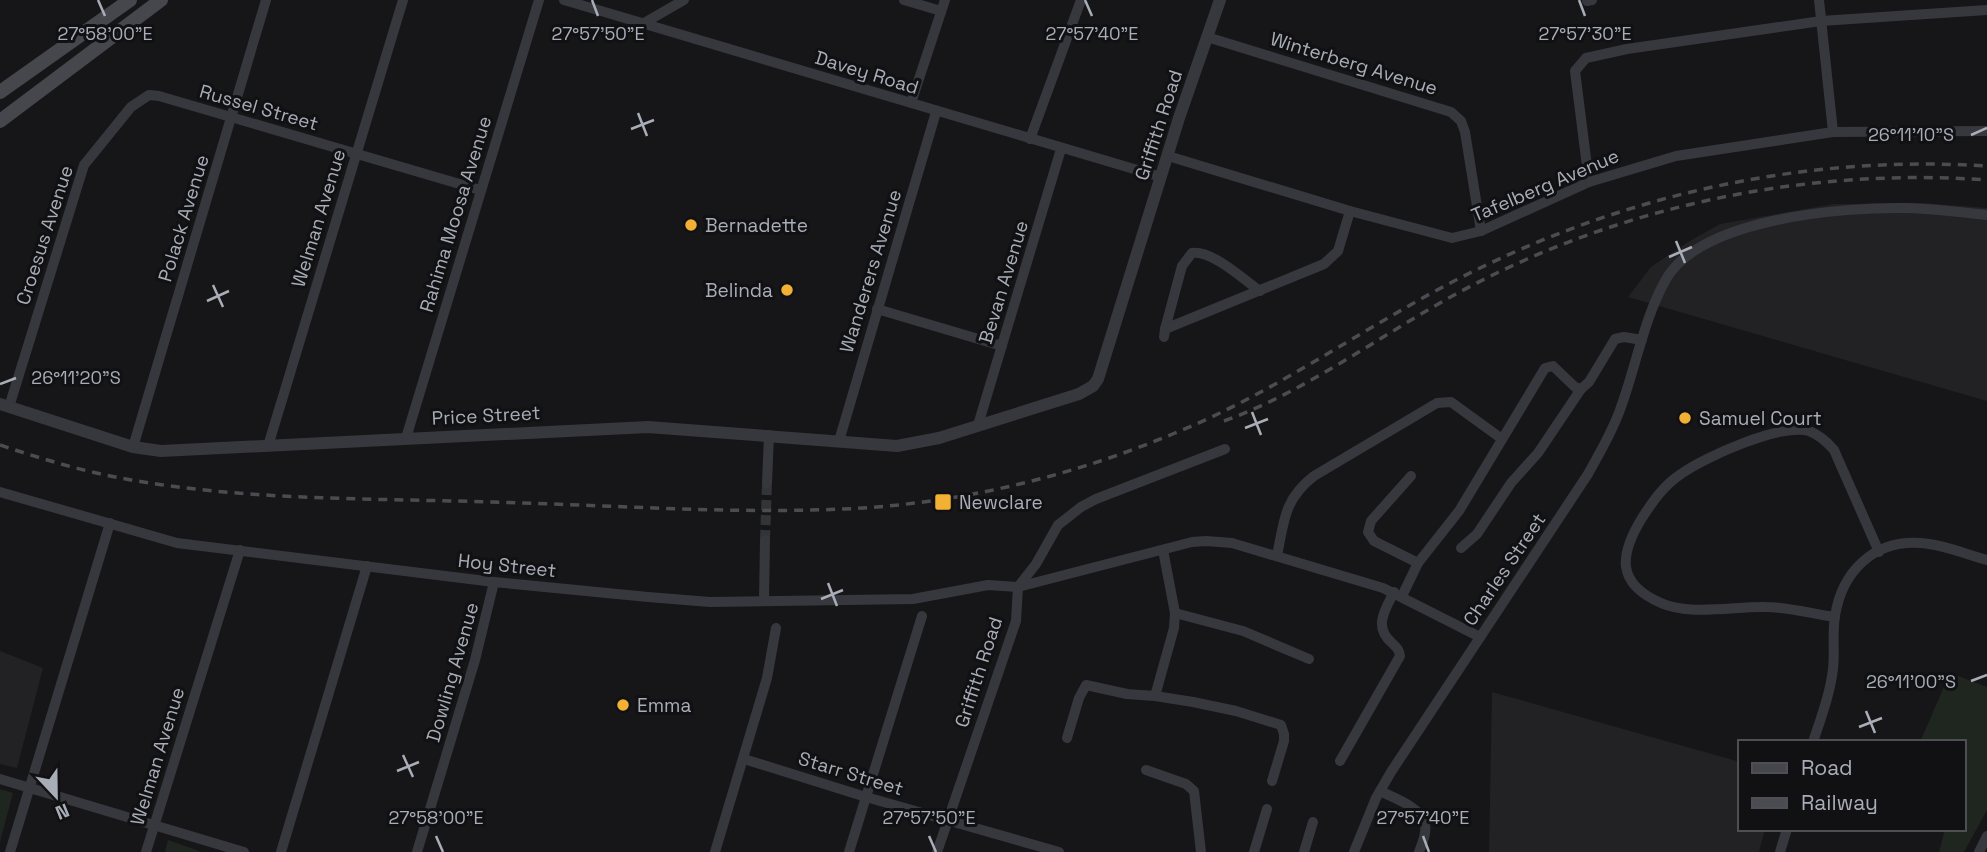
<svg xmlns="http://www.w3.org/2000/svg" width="1987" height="852" font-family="'Space Grotesk',sans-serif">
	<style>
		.built { fill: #222225 }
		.green { fill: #1e261f }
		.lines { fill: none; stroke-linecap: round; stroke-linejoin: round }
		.minor-tunnel { stroke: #333438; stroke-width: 10; stroke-dasharray: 10 5; stroke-linecap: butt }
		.minor { stroke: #37383d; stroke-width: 10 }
		.tertiary { stroke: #37383d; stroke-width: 12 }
		.secondary { stroke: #45474d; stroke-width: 14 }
		.rail { stroke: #4a4c52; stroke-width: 3.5; stroke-dasharray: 9 7; stroke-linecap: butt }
		.ticks { fill: none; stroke: #a8adb8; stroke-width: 2.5 }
		.poi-dot { fill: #f2b134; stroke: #111113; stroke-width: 2.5 }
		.labels { text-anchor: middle; stroke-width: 6; stroke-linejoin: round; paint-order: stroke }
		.street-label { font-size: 19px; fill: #a8adb8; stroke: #111113 }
		.poi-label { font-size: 19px; fill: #a8adb8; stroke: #111113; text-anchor: start }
		.ticks-label { font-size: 18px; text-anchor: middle; fill: #a8adb8; stroke: #111113; stroke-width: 6; stroke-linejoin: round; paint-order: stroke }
	</style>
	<rect width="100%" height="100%" fill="#161618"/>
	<g class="built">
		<path d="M1923 203 1987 208V401L1628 297 1651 267 1688 242 1720 224 1834 204Z"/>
		<path d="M0 651 43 668 17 768 0 764Z"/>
		<path d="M1492 692 1740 762V829H1765L1759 852H1489Z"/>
	</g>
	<g class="green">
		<path d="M1950 673 1987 687V810L1964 852H1939L1945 829H1964V742H1920Z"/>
		<path d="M0 789 13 793 0 842Z"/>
		<path d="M168 840 202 852H165Z"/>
	</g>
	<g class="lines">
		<path class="minor-tunnel" d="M765 540 767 483"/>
		<g class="minor">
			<path d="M564 0 1161 177"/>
			<path d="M904 0 941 11"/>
			<path d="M1819 0 1833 132"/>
			<path d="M1587 1 1592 0"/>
			<path d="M644 23 684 0"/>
			<path d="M1207 37 1451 112 1461 121 1465 132 1481 231"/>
			<path d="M911 103 945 0"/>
			<path d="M1030 139 1081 0"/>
			<path d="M1168 156 1350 211 1452 238 1481 231 1589 182 1676 156 1833 132 1987 131"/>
			<path d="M1589 182 1575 71 1586 58 1627 49 1821 21 1987 10"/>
			<path d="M877 309 1002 346"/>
			<path d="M1165 329 1182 266 1192 253C1212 250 1243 279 1260 291"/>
			<path d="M1164 337 1165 329 1324 264 1338 251 1350 211"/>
			<path d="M9 407 84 165 131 107 149 95 159 96 480 190"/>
			<path d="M978 425 1061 149"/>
			<path d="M406 438 539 0"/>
			<path d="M839 441 936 112"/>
			<path d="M268 446 403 0"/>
			<path d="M133 447 266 0"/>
			<path d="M1411 476 1371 521 1368 532 1374 541 1418 563"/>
			<path d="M767 483 769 435"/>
			<path d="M0 492 177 543 494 582 648 597 710 602 913 599 988 585 1018 587 1192 542 1206 541 1232 543 1383 588 1480 637"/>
			<path d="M1461 548 1477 534 1511 483 1538 453 1581 389"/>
			<path d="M1277 556C1284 521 1284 499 1314 476L1437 403 1451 402 1502 439"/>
			<path d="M1402 596 1418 563 1459 511 1545 368 1553 366 1575 387 1581 389 1589 382 1615 339 1624 337 1642 340"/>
			<path d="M764 600 765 540"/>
			<path d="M1175 613 1243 631 1309 659"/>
			<path d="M1835 617C1812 614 1789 607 1766 607 1736 606 1689 616 1661 603 1615 583 1620 554 1642 518 1653 501 1664 485 1681 474 1705 457 1780 423 1809 431 1820 435 1827 442 1834 450L1879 552"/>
			<path d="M1155 696 1174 628 1175 613 1163 550"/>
			<path d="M1067 738 1079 698 1086 685 1127 694 1155 696 1193 702 1236 711 1281 725 1284 734V741L1272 781"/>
			<path d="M1813 742C1821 718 1830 694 1833 669 1835 652 1832 633 1835 616 1842 572 1873 540 1920 543 1942 544 1965 554 1987 560"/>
			<path d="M744 759 866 797 1059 852"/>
			<path d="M1340 761 1400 656C1399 649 1397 648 1392 643 1373 627 1385 610 1394 592"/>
			<path d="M1146 770 1186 784 1194 791 1201 852"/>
			<path d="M0 779 244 852"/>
			<path d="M1380 791C1394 798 1421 807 1425 824 1427 833 1422 844 1419 852"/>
			<path d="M10 852 110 523"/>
			<path d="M146 852 240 550"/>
			<path d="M281 852 367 566"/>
			<path d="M417 852 475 660 494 582"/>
			<path d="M715 852 767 678 776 628"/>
			<path d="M849 852 922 616"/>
			<path d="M937 852 1016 621 1018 587 1036 564 1058 525 1081 507 1096 499 1225 449"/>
			<path d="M1254 852 1267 809"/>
			<path d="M1304 852 1313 822"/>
			<path d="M1354 852 1376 798 1391 772 1588 474C1600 452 1613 431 1621 407 1636 366 1644 319 1665 281 1699 218 1843 207 1907 208 1934 209 1960 212 1987 215"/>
			<path d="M1780 852 1787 829"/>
			<path d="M1979 852 1987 836"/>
		</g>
		<path class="tertiary" d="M0 404 133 447 161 451 648 427 897 446 939 438 1079 394 1093 386 1098 379 1179 118 1220 0"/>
		<g class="secondary">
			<path d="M0 92 130 0"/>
			<path d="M0 121 161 0"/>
		</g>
		<g class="rail">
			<path d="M1224 421C1307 391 1379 336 1456 294 1617 206 1805 167 1987 180"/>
			<path d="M0 445C36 457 72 468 110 476 235 501 364 498 492 502 609 505 727 514 844 509 958 504 1070 477 1175 433 1269 395 1350 337 1439 289 1608 198 1795 154 1987 166"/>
		</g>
	</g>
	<path class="ticks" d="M98 0 105 16M592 0 598 16M1085 0 1092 16M1579 0 1585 16M638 113 647 136M631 129 654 120M1971 135 1987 128M1676 241 1685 263M1669 257 1692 247M213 285 223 307M207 301 229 291M0 384 16 378M1252 412 1261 435M1245 428 1268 419M828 583 837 606M821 599 843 590M1971 681 1987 675M1866 711 1875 733M1859 727 1882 718M403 755 413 777M397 771 419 762M436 836 443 852M929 836 936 852M1423 836 1429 852"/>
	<g class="poi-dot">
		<circle cx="691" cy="225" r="7"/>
		<circle cx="787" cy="290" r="7"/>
		<circle cx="1685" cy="418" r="7"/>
		<rect x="934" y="493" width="18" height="18" rx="3.5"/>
		<circle cx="623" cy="705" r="7"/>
	</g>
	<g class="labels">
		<g class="street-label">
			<text transform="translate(1354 63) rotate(17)" y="7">Winterberg Avenue</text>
			<text transform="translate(867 72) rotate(17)" y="7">Davey Road</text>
			<text transform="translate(259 107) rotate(16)" y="7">Russel Street</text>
			<text transform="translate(1158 125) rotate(-72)" y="7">Griffith Road</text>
			<text transform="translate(1545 185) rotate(-23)" y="7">Tafelberg Avenue</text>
			<text transform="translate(455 214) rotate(-73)" y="7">Rahima Moosa Avenue</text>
			<text transform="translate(183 218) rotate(-73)" y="7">Polack Avenue</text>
			<text transform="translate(318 218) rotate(-73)" y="7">Welman Avenue</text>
			<text transform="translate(44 235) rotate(-72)" y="7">Croesus Avenue</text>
			<text transform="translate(870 271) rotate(-73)" y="7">Wanderers Avenue</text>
			<text transform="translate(1003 282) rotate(-73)" y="7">Bevan Avenue</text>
			<text transform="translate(486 415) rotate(-3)" y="7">Price Street</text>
			<text transform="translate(507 565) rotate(6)" y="7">Hoy Street</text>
			<text transform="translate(1504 569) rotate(-56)" y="7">Charles Street</text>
			<text transform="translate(452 672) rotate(-74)" y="7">Dowling Avenue</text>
			<text transform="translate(978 672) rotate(-72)" y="7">Griffith Road</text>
			<text transform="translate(157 756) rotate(-73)" y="7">Welman Avenue</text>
			<text transform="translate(851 773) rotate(17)" y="7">Starr Street</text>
		</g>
		<g class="poi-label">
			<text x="705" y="232">Bernadette</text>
			<text x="773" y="297" text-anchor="end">Belinda</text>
			<text x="1699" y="425">Samuel Court</text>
			<text x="959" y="509">Newclare</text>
			<text x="637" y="712">Emma</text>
		</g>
	</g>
	<g class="ticks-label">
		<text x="105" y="40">27°58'00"E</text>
		<text x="598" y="40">27°57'50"E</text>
		<text x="1092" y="40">27°57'40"E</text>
		<text x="1585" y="40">27°57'30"E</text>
		<text x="1911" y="141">26°11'10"S</text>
		<text x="76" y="384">26°11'20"S</text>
		<text x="1911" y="688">26°11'00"S</text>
		<text x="436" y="824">27°58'00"E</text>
		<text x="929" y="824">27°57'50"E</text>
		<text x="1423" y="824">27°57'40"E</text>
	</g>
	<rect x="1738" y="740" width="228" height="91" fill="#111113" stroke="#4d4f55" stroke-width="2"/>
	<rect x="1752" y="763" width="35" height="10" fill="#45474d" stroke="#4d4f55" stroke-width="2"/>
	<text x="1801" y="775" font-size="21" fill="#a8adb8">Road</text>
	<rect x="1752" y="798" width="35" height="10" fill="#4a4c52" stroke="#4d4f55" stroke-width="2"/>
	<text x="1801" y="810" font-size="21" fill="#a8adb8">Railway</text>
	<g transform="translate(56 796) rotate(158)" stroke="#111113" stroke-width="5" paint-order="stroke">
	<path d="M0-5L12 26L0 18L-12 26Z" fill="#a8adb8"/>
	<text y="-10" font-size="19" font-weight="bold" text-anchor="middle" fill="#a8adb8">N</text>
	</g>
</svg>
